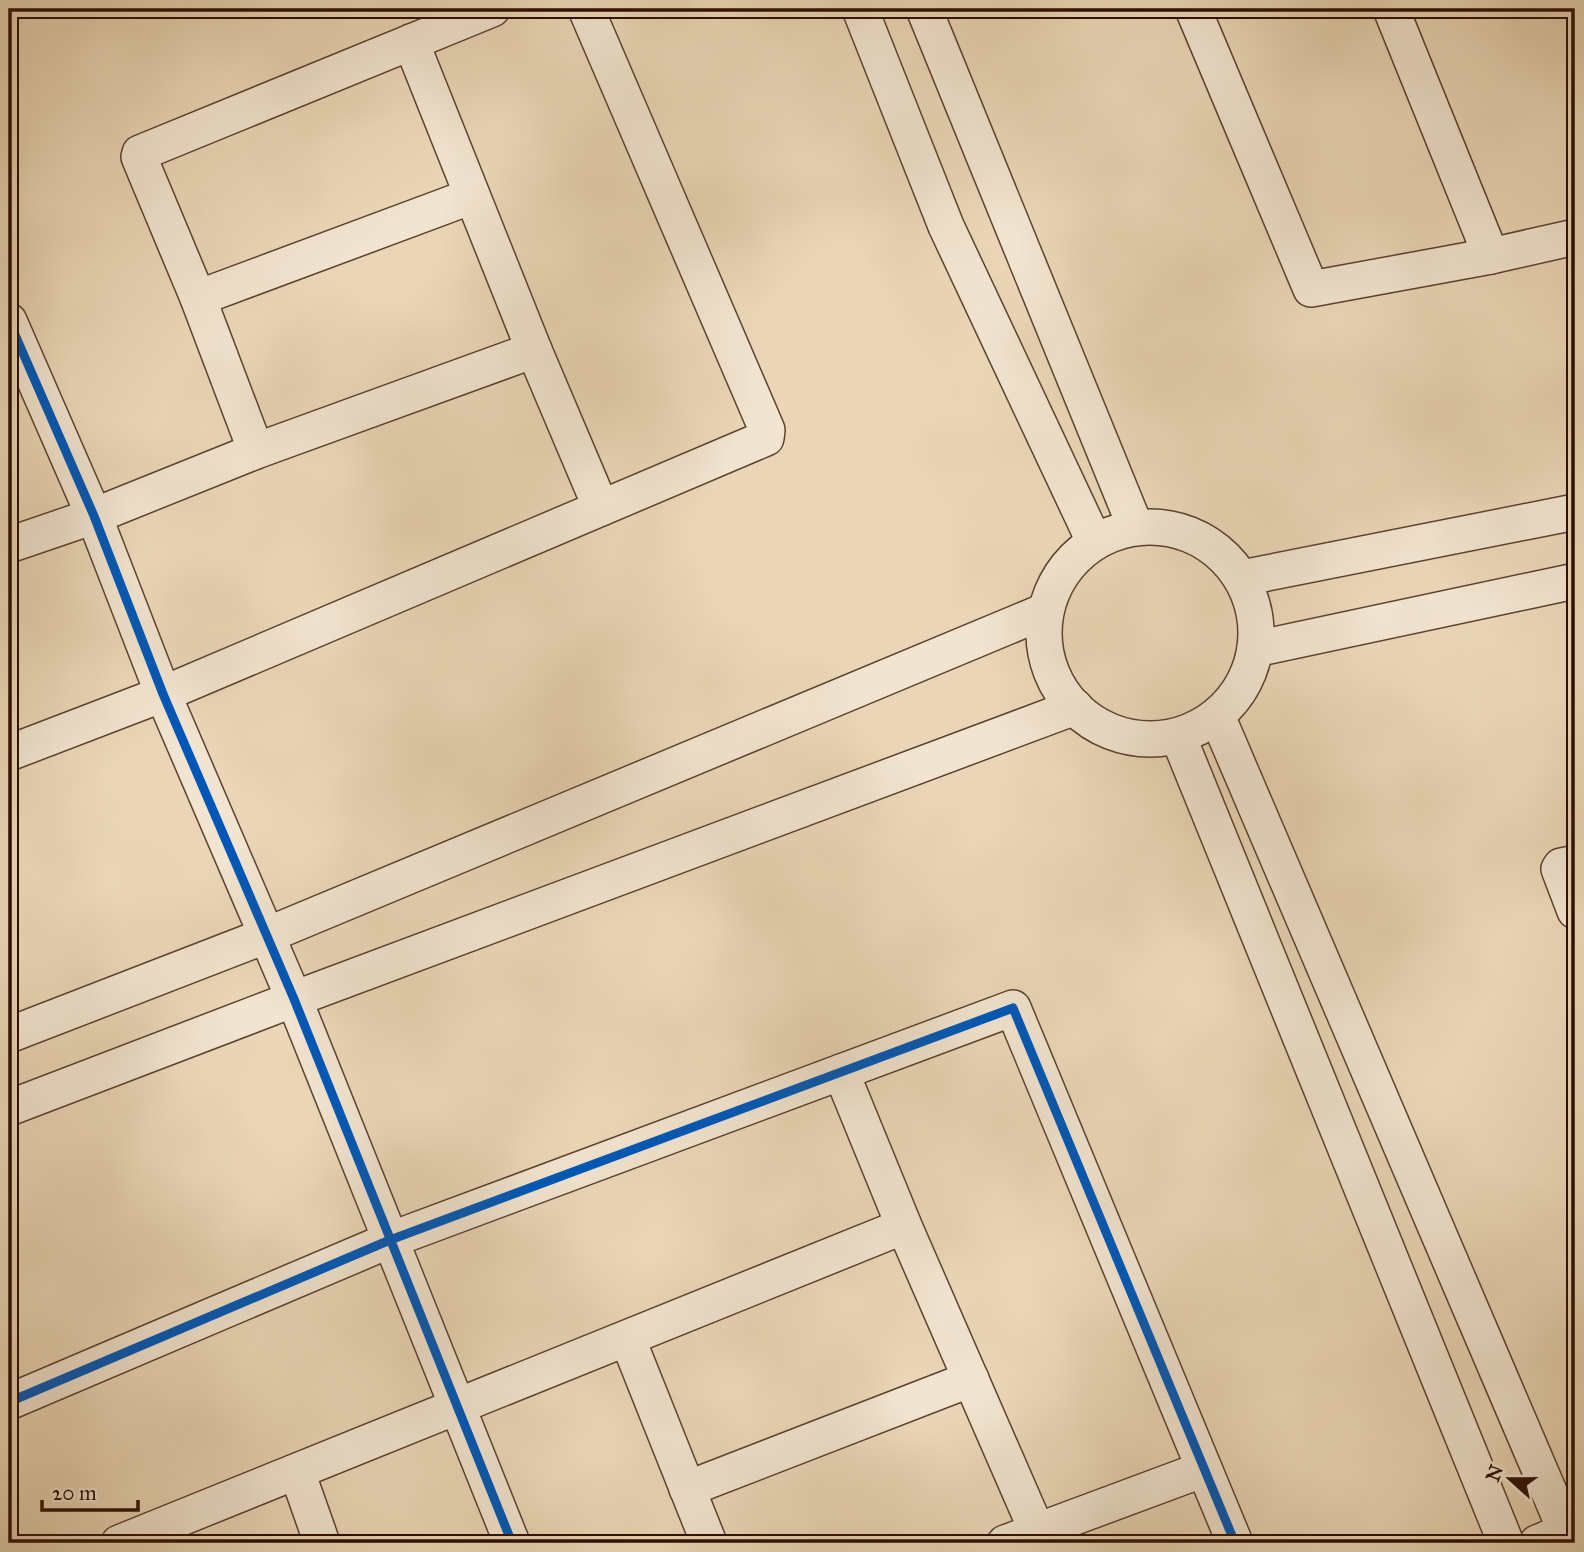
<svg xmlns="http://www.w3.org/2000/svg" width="1584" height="1552" font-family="'IM FELL Great Primer',serif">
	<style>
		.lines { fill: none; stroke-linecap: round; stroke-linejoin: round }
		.minor-casing { stroke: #5c412e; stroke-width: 38 }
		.minor { stroke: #f1e4d0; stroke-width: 35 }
		.cycleway-casing { stroke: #f1e4d0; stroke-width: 13 }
		.cycleway { stroke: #0057b8; stroke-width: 9 }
	</style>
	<rect width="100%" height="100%" fill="#ead6b6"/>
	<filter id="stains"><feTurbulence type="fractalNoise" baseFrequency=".00286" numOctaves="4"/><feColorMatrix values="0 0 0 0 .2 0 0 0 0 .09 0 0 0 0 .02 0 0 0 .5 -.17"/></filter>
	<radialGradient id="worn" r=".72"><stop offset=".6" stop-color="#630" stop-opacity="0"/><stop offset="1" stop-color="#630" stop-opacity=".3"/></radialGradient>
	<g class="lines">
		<defs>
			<g id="minor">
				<path d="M860 9 946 226 1094 541"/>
				<path d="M924 9 1135 526"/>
				<path d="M1193 9 1311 289 1491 256 1575 237"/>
				<path d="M1391 9 1491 256"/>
				<path d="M411 42 534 350 601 508"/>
				<path d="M198 298 472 196"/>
				<path d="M9 321 94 516 163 694 294 999 512 1543"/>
				<path d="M256 451 198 298 139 157 140 153 492 9"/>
				<circle cx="1150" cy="633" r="106"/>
				<path d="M9 545 94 516 256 451 534 350"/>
				<path d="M1242 578 1575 512"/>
				<path d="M1255 649 1575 581"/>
				<path d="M1217 716 1571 1543"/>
				<path d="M1178 736 1506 1543"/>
				<path d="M9 753 163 694 766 438 767 430 586 9"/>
				<path d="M1575 863 1561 866 1559 869 1575 911"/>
				<path d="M9 1035 265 936 1045 611"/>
				<path d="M841 1072 904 1226 1037 1531"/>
				<path d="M9 1108 294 999 1075 707"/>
				<path d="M628 1340 709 1543"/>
				<path d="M9 1402 390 1240 1013 1008 1235 1543"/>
				<path d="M297 1472 322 1543"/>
				<path d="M687 1489 971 1379"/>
				<path d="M119 1543 904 1226"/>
				<path d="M1005 1543 1204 1469"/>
				<path d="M1537 1543 1575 1527"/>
			</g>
		</defs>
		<use href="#minor" class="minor-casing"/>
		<use href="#minor" class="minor"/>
		<defs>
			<g id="cycleway">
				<path d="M9 321 94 516 163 694 294 999 512 1543"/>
				<path d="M9 1402 390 1240 1013 1008 1235 1543"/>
			</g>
		</defs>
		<use href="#cycleway" class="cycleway-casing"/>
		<use href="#cycleway" class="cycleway"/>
	</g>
	<rect width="1584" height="1552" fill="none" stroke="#ead6b6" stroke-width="35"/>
	<rect x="10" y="10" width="1563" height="1531" fill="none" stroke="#2c0f00" stroke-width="3.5"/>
	<rect x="18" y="18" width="1549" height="1517" fill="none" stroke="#2c0f00" stroke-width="2"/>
	<g transform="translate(1510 1479) rotate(291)" stroke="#f1e4d0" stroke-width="5" paint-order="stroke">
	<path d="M0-5L12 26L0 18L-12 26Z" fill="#2c0f00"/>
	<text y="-10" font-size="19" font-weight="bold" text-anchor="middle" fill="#2c0f00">N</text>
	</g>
	<path d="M42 1500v10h96v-10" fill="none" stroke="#2c0f00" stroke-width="3.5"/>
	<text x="52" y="1500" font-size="21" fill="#2c0f00" stroke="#f1e4d0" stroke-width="5" paint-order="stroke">20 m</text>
	<rect width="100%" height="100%" filter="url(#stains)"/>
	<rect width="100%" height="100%" fill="url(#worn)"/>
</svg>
